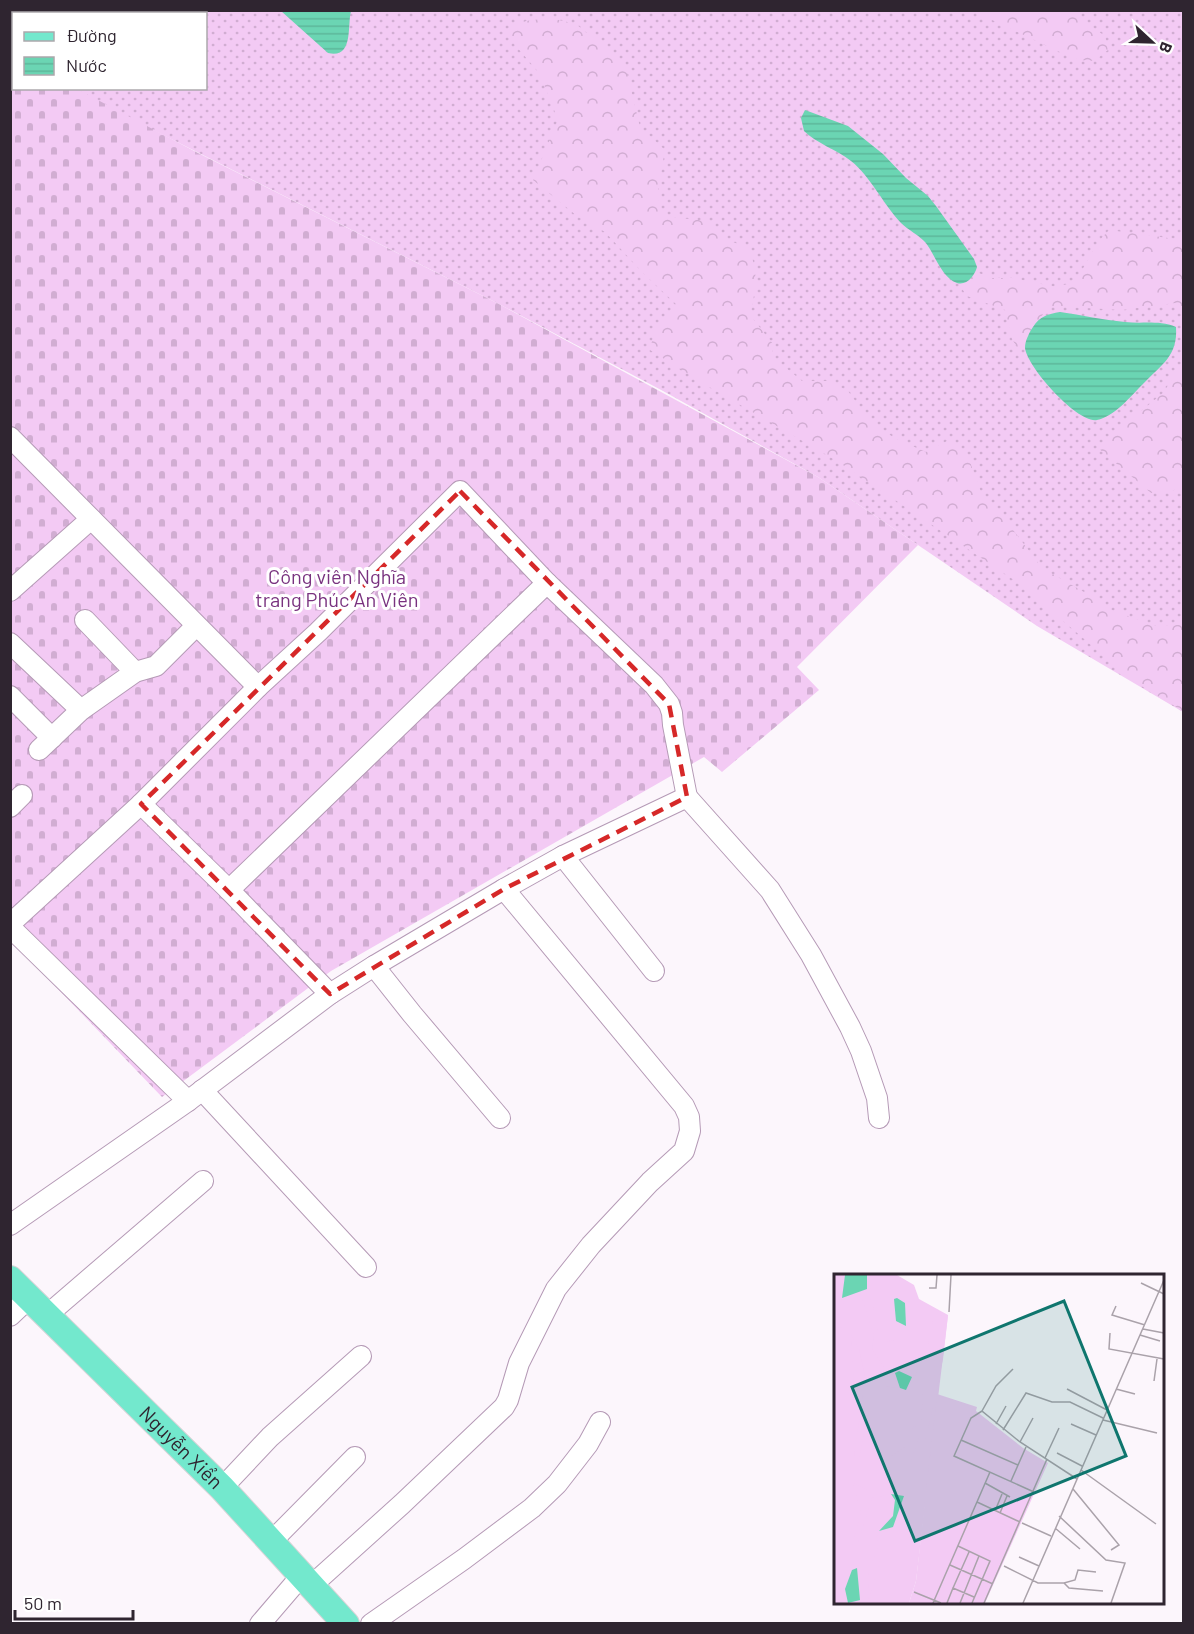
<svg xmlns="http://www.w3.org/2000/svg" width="1194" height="1634" font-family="Barlow,sans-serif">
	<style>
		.grass { fill: url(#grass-dots) }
		.forest { fill: url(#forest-crowns) }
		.cemetery { fill: url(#cemetery-stones) }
		.water { fill: url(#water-rules) }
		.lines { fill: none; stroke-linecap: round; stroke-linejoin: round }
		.minor-casing { stroke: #b59ab6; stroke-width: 22 }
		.major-casing { stroke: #d5d3d6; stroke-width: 28 }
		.minor { stroke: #fff; stroke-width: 20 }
		.major { stroke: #73e8cd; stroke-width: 26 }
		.marked { fill: none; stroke: #d62828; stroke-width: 4.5; stroke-dasharray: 12 8; stroke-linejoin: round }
		.labels { text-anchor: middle; stroke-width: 6; stroke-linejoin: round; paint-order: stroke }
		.park-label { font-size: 20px; fill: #79327f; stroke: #fff }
		.street-label { font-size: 20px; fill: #2f2530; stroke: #fff }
		.inset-road { fill: none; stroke: #aaa2aa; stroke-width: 1.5 }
		.view { fill: #0f766e; fill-opacity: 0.15; stroke: #0f766e; stroke-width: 3 }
		.inset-edge { fill: none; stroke: #2f2530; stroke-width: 3 }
	</style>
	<defs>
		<pattern id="grass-dots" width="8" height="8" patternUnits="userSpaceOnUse" patternTransform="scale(1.5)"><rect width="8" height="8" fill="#f3caf4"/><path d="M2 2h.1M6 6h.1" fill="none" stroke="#d1add2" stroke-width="1.8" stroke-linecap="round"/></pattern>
		<pattern id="forest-crowns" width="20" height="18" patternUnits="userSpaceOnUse" patternTransform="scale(1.5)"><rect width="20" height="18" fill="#f3caf4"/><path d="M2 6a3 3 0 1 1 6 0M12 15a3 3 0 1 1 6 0" fill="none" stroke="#d1add2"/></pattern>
		<pattern id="cemetery-stones" width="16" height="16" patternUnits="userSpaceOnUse" patternTransform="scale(1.5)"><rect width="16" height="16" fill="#f3caf4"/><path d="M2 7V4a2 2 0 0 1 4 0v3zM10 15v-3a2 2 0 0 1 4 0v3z" fill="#d1add2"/></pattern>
		<pattern id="water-rules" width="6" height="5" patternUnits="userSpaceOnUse" patternTransform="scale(1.5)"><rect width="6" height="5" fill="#6bd5b3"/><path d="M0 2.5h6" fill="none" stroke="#5db79a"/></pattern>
	</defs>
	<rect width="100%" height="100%" fill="#fcf6fc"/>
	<path class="grass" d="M10 11H1183V712L1037 626 818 477 663 391 497 303 72 89 206 88V14H14L13 57 11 55Z"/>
	<g class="forest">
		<path d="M973 11H1069L1105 36 1108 50 1094 61 1080 60 1066 55Z"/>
		<path d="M550 18 576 24 625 65 640 127 665 150 658 188 660 216 708 221 722 238 749 248C759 276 756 287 750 315L773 344 772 359 790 371 802 381H827L848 391 868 418 894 438 926 452 947 441 967 454 985 503 1004 518 1042 568 1091 596 1106 608 1155 626 1179 625 1183 623V711L1133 681 1020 584 837 461 711 388 650 350 655 328 679 307 643 273 605 232 577 216 533 180 558 120 540 74 503 31 526 21Z"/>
		<path d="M1109 230 1183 240V307L1175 303 1122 310 1049 306 1030 332 1025 348 1018 349 1012 339 1005 310 967 296 958 283C967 283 971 278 976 272L992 278H1012L1056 287 1075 282 1099 241Z"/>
		<path d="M1183 362V486L1172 491 1151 493 1097 447 1163 393Z"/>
	</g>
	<path class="cemetery" d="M10 53 13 55 14 88 77 89 198 153 497 303 818 477 918 545 797 667 819 690 722 772 704 757 331 971 162 1097 11 940Z"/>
	<g class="water">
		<path d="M281 11H351C347 26 354 59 328 53Z"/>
		<path d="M805 110 848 126 883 154 906 178 928 196 936 206 974 259 977 267C975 275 967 286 957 283 942 278 935 255 926 243 919 235 908 230 901 223 883 204 871 177 851 161 837 150 816 143 804 131L801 118Z"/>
		<path d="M1060 312C1082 315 1103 320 1125 322 1143 324 1159 320 1176 327 1178 356 1162 364 1143 384 1131 396 1114 417 1097 420 1078 424 1027 367 1025 348 1025 341 1029 333 1033 327 1040 316 1048 314 1060 312Z"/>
	</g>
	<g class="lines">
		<defs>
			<g id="minor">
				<path d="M10 437 258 687"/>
				<path d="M10 591 91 519"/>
				<path d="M85 620 135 672"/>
				<path d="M10 643 81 710"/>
				<path d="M10 696 52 738"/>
				<path d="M39 750 81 710 135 672 156 666 196 626"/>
				<path d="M141 804 229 890 330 994"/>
				<path d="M10 807 22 795"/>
				<path d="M563 856 654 971"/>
				<path d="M229 890 547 583"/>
				<path d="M10 924 141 804 258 687 318 632 460 491 547 583 654 685 669 704 672 713 673 725 687 797"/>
				<path d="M10 927 188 1101"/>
				<path d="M374 966 412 1014 500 1118"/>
				<path d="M202 1090 366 1267"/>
				<path d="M10 1225 188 1101 330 994 374 966 504 889 563 856 687 797 770 890 811 955 850 1027 861 1051 877 1098 879 1118"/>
				<path d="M10 1316 28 1299"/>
				<path d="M46 1316 203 1181"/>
				<path d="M222 1488 270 1437 361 1356"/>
				<path d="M271 1542 355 1457"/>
				<path d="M311 1586 402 1504 504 1407 508 1400 519 1363 556 1289 591 1245 650 1182 684 1151 690 1131 689 1117 684 1106 504 889"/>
				<path d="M260 1624 302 1575"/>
				<path d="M371 1624 464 1559 532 1508 557 1484 588 1444 600 1422"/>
			</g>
			<g id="major">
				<path id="s1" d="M10 1279 222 1488 346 1624"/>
			</g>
		</defs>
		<use href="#minor" class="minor-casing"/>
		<use href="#major" class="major-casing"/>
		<use href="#minor" class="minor"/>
		<use href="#major" class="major"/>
	</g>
	<path class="marked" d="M460 491 669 704 687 797 504 889 330 994 141 804Z"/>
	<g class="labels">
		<g class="park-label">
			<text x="337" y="584">Công viên Nghĩa<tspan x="337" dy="23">trang Phúc An Viên</tspan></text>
		</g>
		<g class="street-label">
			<text dy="7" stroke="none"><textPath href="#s1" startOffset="240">Nguyễn Xiển</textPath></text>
		</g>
	</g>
	<g transform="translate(834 1274)">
		<rect width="330" height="330" fill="#fcf6fc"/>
		<path d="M0 1H63L80 11 85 25 114 41 82 307 75 329H0Z" fill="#f3caf4"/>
		<path d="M12 8 9 32 17 54 0 53ZM31 17 38 28 45 61 52 68 59 66 84 93 81 102 59 96 65 115 73 117 67 129 61 114 52 112 50 93 38 75 40 62 26 18ZM114 41 109 85 92 165 85 164 76 189H67L58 201 54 191 56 183 74 171V157L87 148 89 118 100 103 101 85 93 75 100 42ZM17 61 25 75 31 102 20 116ZM29 121 31 154 25 185 20 182ZM19 209 33 216H53L54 221 38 224 23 272H18L27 239ZM60 252 46 287 35 325 34 299 45 270 42 262 50 261Z" fill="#f3caf4"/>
		<path d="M103 120 143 133 142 137 189 174 214 189 151 329H75L82 307Z" fill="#f3caf4"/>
		<path d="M11 1H33V15L8 24ZM63 24 71 29 72 52 62 47 60 25ZM65 97 78 103 72 116 66 114 61 99ZM57 220 70 222 59 253 45 257 59 242 61 226ZM23 294 26 326 14 329 11 315 18 296Z" fill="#6bd5b3"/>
		<path class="inset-road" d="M307 9 330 20M95 14H102L103 1M282 32 278 41 311 51M115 38 117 1M309 55 330 59M276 59 275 75 330 85M306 61 326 67M179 95 162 112 148 137 186 168 243 205M320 107 323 85M233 115 273 136M282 115 301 120M148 137 137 144 120 182 200 218M269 146 323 159M162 150 172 132M237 150 262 161M169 156 192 119 218 128H236L269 144M127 166 184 191M186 168 199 144M223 179 248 192M211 184 225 154M247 196 322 250M177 207 192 173M151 209 176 223M239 215 285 271 277 276M143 228 186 248M161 237 168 220M166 239 173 222M225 242 272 286 291 289 277 329M188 249 217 262M221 254 246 275M124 272 156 287 138 329M185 283 205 292M116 291 159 310M170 292 204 309H230L235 314 269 317M230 309 241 306 244 296 262 298M119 314 135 278M80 318 107 329M99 329 156 198M113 329 119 314 140 323M126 329 145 282M150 329 213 185M189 329 330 6"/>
		<path class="view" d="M230 27 292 182 81 267 18 113Z"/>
		<rect width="330" height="330" class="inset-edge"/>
	</g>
	<rect width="1194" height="1634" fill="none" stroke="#2f2530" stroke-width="24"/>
	<rect x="12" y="12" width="195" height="78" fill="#ffffff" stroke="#aca8ac" stroke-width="1.5"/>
	<rect x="24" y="32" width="30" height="9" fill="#73e8cd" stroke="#aca8ac" stroke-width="1.5"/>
	<text x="66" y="42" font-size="18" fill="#2f2530">Đường</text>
	<rect x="24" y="57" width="30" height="18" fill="url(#water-rules)" stroke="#aca8ac" stroke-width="1.5"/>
	<text x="66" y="72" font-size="18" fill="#2f2530">Nước</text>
	<g transform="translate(1152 42) rotate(112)" stroke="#ffffff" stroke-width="4.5" paint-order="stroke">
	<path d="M0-4.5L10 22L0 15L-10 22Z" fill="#2f2530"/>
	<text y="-9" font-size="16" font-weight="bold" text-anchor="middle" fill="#2f2530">B</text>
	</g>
	<path d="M15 1610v9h118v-9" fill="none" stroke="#2f2530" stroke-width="3"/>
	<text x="24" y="1610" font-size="18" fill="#2f2530" stroke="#ffffff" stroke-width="4.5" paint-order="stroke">50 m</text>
</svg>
